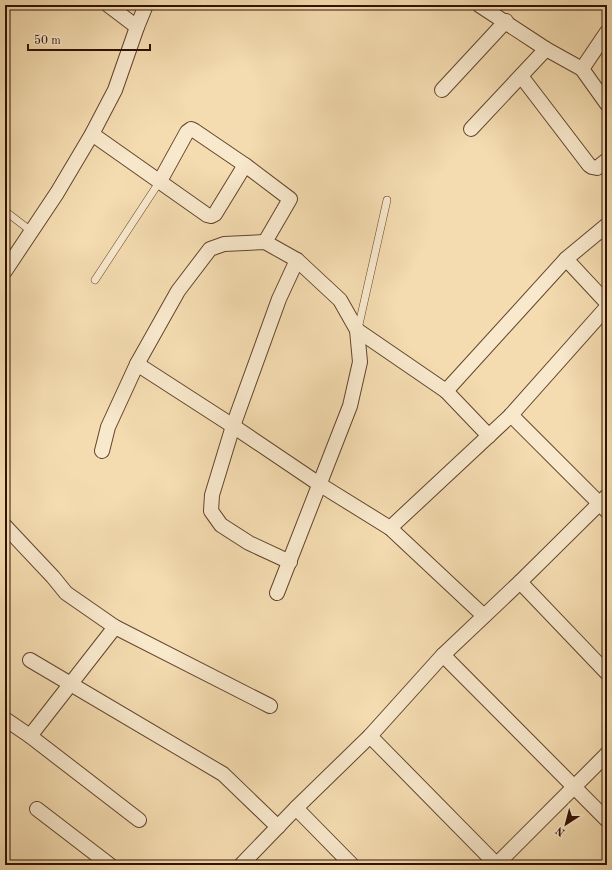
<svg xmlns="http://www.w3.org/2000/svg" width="612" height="870" font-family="'Old Standard TT',serif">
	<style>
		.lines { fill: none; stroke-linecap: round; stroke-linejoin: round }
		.service-casing { stroke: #62442c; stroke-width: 8 }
		.minor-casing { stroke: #62442c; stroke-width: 16 }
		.service { stroke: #f8e8cc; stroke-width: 7 }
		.minor { stroke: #f8e8cc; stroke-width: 14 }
	</style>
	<rect width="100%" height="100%" fill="#f4dcb0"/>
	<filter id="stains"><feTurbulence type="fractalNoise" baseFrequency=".005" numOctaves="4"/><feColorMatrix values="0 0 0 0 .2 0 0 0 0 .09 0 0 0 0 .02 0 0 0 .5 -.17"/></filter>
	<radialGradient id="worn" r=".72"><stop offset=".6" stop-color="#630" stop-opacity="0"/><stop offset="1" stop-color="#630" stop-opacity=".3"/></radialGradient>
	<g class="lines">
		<defs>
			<g id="service">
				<path d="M5 211 31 231"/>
				<path d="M95 280 160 181"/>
				<path d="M358 329 387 200"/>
			</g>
			<g id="minor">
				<path d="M108 5 137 27"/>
				<path d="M479 5 546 49 582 69 607 104"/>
				<path d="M582 69 607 32"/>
				<path d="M521 76 589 165 592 167 597 168 607 160"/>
				<path d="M442 90 506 21"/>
				<path d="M471 129 546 49"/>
				<path d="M92 134 207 215 211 216 215 214 245 165"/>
				<path d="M160 181 187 132 191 129 195 131 245 165 290 199 265 242"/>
				<path d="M566 259 607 303"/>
				<path d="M5 271 57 193 92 134 115 90 137 27 146 5"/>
				<path d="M357 330 446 391 489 436"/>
				<path d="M137 364 233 426 319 484 390 528 484 616"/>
				<path d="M446 391 566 259 607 225"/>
				<path d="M511 415 607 511"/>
				<path d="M102 451 108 427 137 364 178 291 210 249 224 244 265 242 297 260 340 300 357 330 360 362 350 406 277 593"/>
				<path d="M5 526 53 577 66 593 115 627 270 706"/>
				<path d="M390 528 511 415 607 307"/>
				<path d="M290 562 249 543 221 525 211 511 212 495 233 426 279 299 297 260"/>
				<path d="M520 582 607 673"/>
				<path d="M443 655 607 820"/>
				<path d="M30 660 223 774 278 827"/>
				<path d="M5 719 30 736 139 820"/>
				<path d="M30 736 115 627"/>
				<path d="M370 736 497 865"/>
				<path d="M296 808 352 865"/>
				<path d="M37 809 110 865"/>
				<path d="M241 865 296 808 370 736 443 655 520 582 607 496"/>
				<path d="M496 865 607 754"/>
			</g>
		</defs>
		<use href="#service" class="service-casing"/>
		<use href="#minor" class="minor-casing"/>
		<use href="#service" class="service"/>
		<use href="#minor" class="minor"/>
	</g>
	<rect width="612" height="870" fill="none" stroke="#f4dcb0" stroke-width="20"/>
	<rect x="6" y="6" width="600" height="858" fill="none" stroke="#311200" stroke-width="2"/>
	<rect x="10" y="10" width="592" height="850" fill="none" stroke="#311200"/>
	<g transform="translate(566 824) rotate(216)" stroke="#f8e8cc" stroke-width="3" paint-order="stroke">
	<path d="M0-3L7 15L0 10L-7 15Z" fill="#311200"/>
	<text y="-6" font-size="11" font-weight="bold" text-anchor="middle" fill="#311200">N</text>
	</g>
	<path d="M28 44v6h122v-6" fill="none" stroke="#311200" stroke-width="2"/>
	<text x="34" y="44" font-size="12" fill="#311200" stroke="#f8e8cc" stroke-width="3" paint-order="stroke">50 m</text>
	<rect width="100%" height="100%" filter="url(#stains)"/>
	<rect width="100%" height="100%" fill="url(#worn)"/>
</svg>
